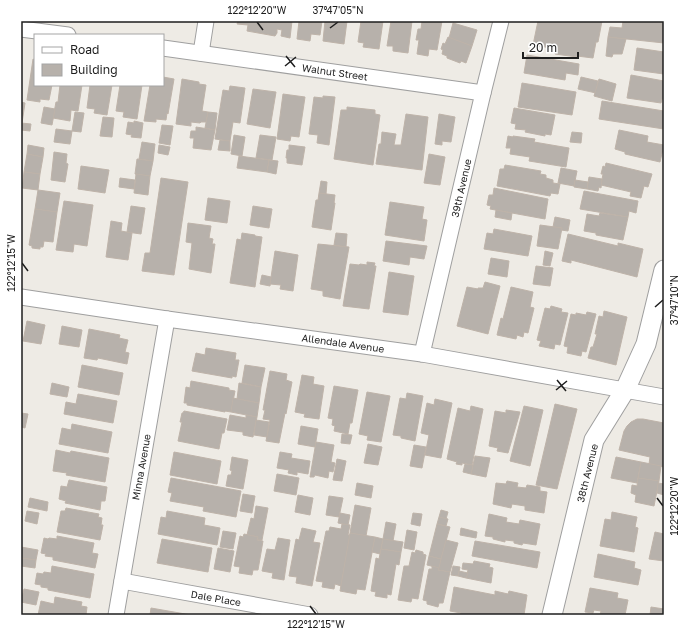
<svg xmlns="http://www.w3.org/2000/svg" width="685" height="636" font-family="'Golos Text',sans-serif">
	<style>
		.building { fill: #b7b1ab; stroke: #beb3a9 }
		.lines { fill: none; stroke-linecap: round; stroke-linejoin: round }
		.minor-casing { stroke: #9f9f9f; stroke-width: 17 }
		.tertiary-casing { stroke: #9f9f9f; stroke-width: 21 }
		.minor { stroke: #fff; stroke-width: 15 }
		.tertiary { stroke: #fff; stroke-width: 19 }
		.ticks { fill: none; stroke: #1e1e1e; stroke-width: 1.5 }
		.labels { text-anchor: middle; stroke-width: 3; stroke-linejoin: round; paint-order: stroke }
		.street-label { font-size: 10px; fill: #1e1e1e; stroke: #fff }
		.neatline { fill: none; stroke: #1e1e1e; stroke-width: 1.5 }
		.ticks-label { font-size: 10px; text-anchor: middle; fill: #1e1e1e }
	</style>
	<rect width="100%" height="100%" fill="#eeebe5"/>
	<g class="building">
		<path d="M238 21H292L290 38 281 36 282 30 277 29V33L275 36 247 31 248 25 237 24Z"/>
		<path d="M299 21H322L320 35 311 34 310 41 297 39Z"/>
		<path d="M325 21H347L344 44 323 41Z"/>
		<path d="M361 21H383L379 49 363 47 364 43 358 42Z"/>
		<path d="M391 21H412L408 53 393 51V46H387Z"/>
		<path d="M422 21H442L437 50 429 49 428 56 417 54 419 40H416L418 29H421Z"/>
		<path d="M538 21H602L598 42H596L593 58 577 56V57L555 54V52L551 51V48L533 45Z"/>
		<path d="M623 21H648L664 23V43L608 37 610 27 622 28Z"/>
		<path d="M453 23 477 30 472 46 449 38Z"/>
		<path d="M448 37 472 46 466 63 461 61 460 63 447 58V56L442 54 443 50 441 49 443 43 445 44Z"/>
		<path d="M608 37 626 39 622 54H613L612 57 606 56Z"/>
		<path d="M637 48 664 52V74L634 70Z"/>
		<path d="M527 55 579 64 578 75 566 73 565 80 524 73Z"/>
		<path d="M33 59 35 60V85H52L49 100 40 99V102L27 100Z"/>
		<path d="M631 75 664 81V99H662L661 103 627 98Z"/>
		<path d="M163 76H164L163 77 174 79 168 114 167 113 166 120 156 119V122L144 121 150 85H163Z"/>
		<path d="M581 77 598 81 596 93 578 89Z"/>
		<path d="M182 79 199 82V84L206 85 202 111 208 112 206 122H201L200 123 191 122V126L176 124Z"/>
		<path d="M599 79 616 84 612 101 594 96Z"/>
		<path d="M522 83 576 92 572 115 518 107Z"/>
		<path d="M60 85H82L78 111 71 110 70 121 53 118 56 102H58Z"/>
		<path d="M90 85H112L107 115 94 113 95 109 87 108Z"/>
		<path d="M120 85H142L137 119 123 117 124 112 116 111Z"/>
		<path d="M230 86 245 88 240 123 233 122 230 141 215 139 223 90 229 91Z"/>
		<path d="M253 89 276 92 270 128 247 124Z"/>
		<path d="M283 94 305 97 299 137 291 136 290 141 277 139Z"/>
		<path d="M323 96 335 97 329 145 317 143 318 135 309 134 314 97 323 98Z"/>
		<path d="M602 101 664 111V129L599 119Z"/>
		<path d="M21 102 25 103 22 123H21Z"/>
		<path d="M44 107 55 109 52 125 41 123Z"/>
		<path d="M347 107 375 110V114L380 115 373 165 334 159 341 110H347Z"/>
		<path d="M514 108 555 115 551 135 545 134V136L525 132 526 130 515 129 516 124 511 123Z"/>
		<path d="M75 112 84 113 81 132 72 131Z"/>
		<path d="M208 112 217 113 215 130 205 128Z"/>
		<path d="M406 114 428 117 422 170 376 164 379 144H381L382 132 396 134 394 145H401Z"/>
		<path d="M439 114 455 117 451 142 442 141V145L435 144Z"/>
		<path d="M103 117 114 118 112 137 100 136Z"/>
		<path d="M134 121 143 123 141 138 131 137 132 135 126 134 128 122 134 123Z"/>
		<path d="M21 123 31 124 30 131 21 130Z"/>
		<path d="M162 125 173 126 170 145 159 143Z"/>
		<path d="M196 127 215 130 211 150 193 148 194 138H190L191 131H196Z"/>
		<path d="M56 129 72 131 70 144 54 142Z"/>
		<path d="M619 130 648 136 647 142 664 145 660 162 625 154V152L615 149Z"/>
		<path d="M572 132 582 133 581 143 570 142Z"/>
		<path d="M234 135 245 137 242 156 231 154Z"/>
		<path d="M260 135 276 137 272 160 256 158Z"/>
		<path d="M508 136 513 137V136L535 139 534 142 569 148 566 167 529 161 530 157 510 154 511 148H506Z"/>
		<path d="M220 140 230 141V151L218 150Z"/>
		<path d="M142 142 155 144 153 161 139 159Z"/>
		<path d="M28 145 44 148 43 157 27 154Z"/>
		<path d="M159 145 170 147 168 155 158 153Z"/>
		<path d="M289 145 305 147 302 165 287 163V158H286L287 150H289Z"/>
		<path d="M54 152 67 154 66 163 68 164 65 182 51 180Z"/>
		<path d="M27 154 43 157 40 174 24 172Z"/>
		<path d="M429 154 445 157 440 185 424 183Z"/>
		<path d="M239 156 269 160 267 172 237 168Z"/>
		<path d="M137 159 153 161 150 176 135 174Z"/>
		<path d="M269 160 278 161 276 174 267 172Z"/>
		<path d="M606 163 652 174 648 187 644 186 641 198 630 196 631 192 601 185 603 174H601L603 166 605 167Z"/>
		<path d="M505 165 541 171 540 174 546 175V178L553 180V183L560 184 558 194 551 193 550 196 497 186 500 169H504Z"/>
		<path d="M81 166 109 170 105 193 78 189Z"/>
		<path d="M561 168 577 171 574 186 558 183Z"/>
		<path d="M24 172 40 174 38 190 22 188Z"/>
		<path d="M136 174 150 176 148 195 134 193Z"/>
		<path d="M589 177 602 179 601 188 599 187 598 191 587 189Z"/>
		<path d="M120 178 135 180 134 189 119 187Z"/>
		<path d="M161 178 188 182 174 275 142 271 145 253H150Z"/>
		<path d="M575 180 588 182 587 189 574 187Z"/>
		<path d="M321 181 327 182 326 194 319 193Z"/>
		<path d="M494 188 548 199 545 219 490 209 491 206 487 205 489 195H493Z"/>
		<path d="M38 190 60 193 57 212 35 209Z"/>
		<path d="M584 191 638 201 636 213 629 211 628 217 580 209Z"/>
		<path d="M319 193 335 195 334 203H335L331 230 312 227 316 200H318Z"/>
		<path d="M208 198 230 201 227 223 205 220Z"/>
		<path d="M64 201 93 205 87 246 74 244 73 252 56 250Z"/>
		<path d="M390 202 424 207 422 219 427 220 424 241 385 235Z"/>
		<path d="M131 206 145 208 141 234 127 232Z"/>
		<path d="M253 206 272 209 269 228 250 225Z"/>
		<path d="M35 209 57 212 53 242 44 241 43 247H40V249L32 248V246L29 245Z"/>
		<path d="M496 210 512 213 511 220 495 217Z"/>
		<path d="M600 213 628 217 623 240 596 235V233L584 231 587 214 599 216Z"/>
		<path d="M555 217 570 220 568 231 561 230 562 228 553 227Z"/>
		<path d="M111 221 122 223 121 231 132 233 128 260 106 257Z"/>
		<path d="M188 223 211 226 209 238 213 239 212 244H215L211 273 189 269 192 243 186 242Z"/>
		<path d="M540 225 562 228 558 249 537 246Z"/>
		<path d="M494 229 532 236 528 256 484 249 487 233 493 234Z"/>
		<path d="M242 233 255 235V236L262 237 255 287 230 283 237 239 241 240Z"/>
		<path d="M336 233 347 234 346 247 334 245Z"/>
		<path d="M568 234 618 246V243L643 249 637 277 571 260V263L562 261Z"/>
		<path d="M386 241 427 246 424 259 410 257 409 265 383 261Z"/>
		<path d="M318 244 349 247 340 299 323 296V291L311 289Z"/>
		<path d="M275 251 298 255 293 291 280 289 281 285 270 284Z"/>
		<path d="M545 251 553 253 550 266 543 265Z"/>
		<path d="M491 258 509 261 507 277 488 274Z"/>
		<path d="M367 262 375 263 374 266H376L369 309 343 306 350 264 359 265 360 264 367 265Z"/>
		<path d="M536 266 553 268 550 286 533 284Z"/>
		<path d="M389 272 414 276 408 315 383 312Z"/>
		<path d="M262 275 271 277 270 286 260 284Z"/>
		<path d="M485 282 500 286 488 334 457 326 467 287 478 289V288H483Z"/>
		<path d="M511 287 533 292 530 307 534 308 528 333 524 332 523 337 517 335 516 339 497 335 501 318 503 319Z"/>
		<path d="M551 306 562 309 561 312 568 313 560 345 555 344 554 349 539 346 541 341 537 340 545 308 550 309Z"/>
		<path d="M604 311 627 317 616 365 588 358 591 347H593L597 334H595L599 316 603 317Z"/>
		<path d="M587 312 596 314 586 352 582 351 581 356 567 353 568 347 564 346 571 314 576 315V313L586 315Z"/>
		<path d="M27 321 45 325 41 344 23 341Z"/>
		<path d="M62 326 82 330 79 347 59 344Z"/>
		<path d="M89 329 120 335 119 338 128 340 125 352 129 353 127 364 98 358 97 360 84 358Z"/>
		<path d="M206 348 236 353 235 360H239L236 377 232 376V378L192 371 196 353 205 355Z"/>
		<path d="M82 365 123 373 119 395 78 387Z"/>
		<path d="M245 365 265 368 261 387 242 383Z"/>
		<path d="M270 371 287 374 286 380 292 382 286 414 285 413 279 443 266 441 270 420 263 419 265 410H263Z"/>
		<path d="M302 375 314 377 313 384 324 386 319 419 304 417 305 414 295 412Z"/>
		<path d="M191 381 229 388V390L235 391 231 412 225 411V412L187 405V403H184L186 387 190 388Z"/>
		<path d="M52 383 69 387 67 397 50 394Z"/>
		<path d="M239 383 261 387 259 403 237 399Z"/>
		<path d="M334 386 358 390 352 423H350L348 434 334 431 335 426 332 425 333 419 328 418Z"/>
		<path d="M367 392 390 396 381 442 367 440 368 436 359 434Z"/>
		<path d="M407 393 423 396 415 441 401 438V436L393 435 400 398 406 399Z"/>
		<path d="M78 394 117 401 113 423 64 414 66 402 76 404Z"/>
		<path d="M233 398 259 403 257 417 231 412Z"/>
		<path d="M435 399 452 403 441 458 425 455 429 435 421 433 427 403 434 405Z"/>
		<path d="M555 404 577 409 557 489 536 485Z"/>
		<path d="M471 406 483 409 472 465 462 463V465L456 464 457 462 447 459 458 408 470 411Z"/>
		<path d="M524 406 543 410 530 466 510 461Z"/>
		<path d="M506 410 520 412 508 453 497 451 498 448 489 446 495 411 506 413Z"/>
		<path d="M184 411 227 419 224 433H222L219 449 178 441 182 422H180L182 413H183Z"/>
		<path d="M21 413 28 414 25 428 21 427Z"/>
		<path d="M230 415 246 418V415L257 417 253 437 243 435V432L227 430Z"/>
		<path d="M637 419H643L664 423V467L649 464 650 457 619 450 624 431 627 426 631 422Z"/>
		<path d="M256 420 269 422 267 437 254 435Z"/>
		<path d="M72 424 112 432 108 453 59 444 62 428 71 430Z"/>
		<path d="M301 426 318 429 315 447 298 444Z"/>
		<path d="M342 434 352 435 350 444 341 443Z"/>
		<path d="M316 442 334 445 331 462 335 463 333 472 329 471 328 478 315 475 314 477H310Z"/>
		<path d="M368 444 382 447 378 465 364 463Z"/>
		<path d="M414 445 426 447 422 468 410 466Z"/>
		<path d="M56 450 70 453 71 451 109 458 105 482 66 475 67 473 53 471Z"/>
		<path d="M174 452 221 461 217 484 170 475Z"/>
		<path d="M280 452 292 454 291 458 310 461 308 474 297 472V475L288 473 289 470 277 468Z"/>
		<path d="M475 456 490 458 486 477 471 474Z"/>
		<path d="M232 457 248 460 243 489 226 486 228 475H231L232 471 230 470Z"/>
		<path d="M616 457 641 462 637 483 611 478Z"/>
		<path d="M337 459 346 461 342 481 333 480Z"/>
		<path d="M641 462 661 466 659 481 638 478Z"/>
		<path d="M465 464 473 465 471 474 463 472Z"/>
		<path d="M277 474 299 478 296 495 274 491Z"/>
		<path d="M171 478 241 491 236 517 203 511 204 507 170 501 172 493 168 492Z"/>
		<path d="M638 478 659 481 654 506 635 502 636 495 631 493 632 485 637 486Z"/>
		<path d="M69 480 107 487 105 501H101L100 510 65 503 66 501 59 499 61 486 67 487Z"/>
		<path d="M507 481 518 483 517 487 526 488 527 485 540 487V491L547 492 544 513 525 510V506L512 504 511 508 493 504 496 483 506 484Z"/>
		<path d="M357 483 373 486 371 498 355 495Z"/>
		<path d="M658 483 664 484V495L657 493Z"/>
		<path d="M243 494 255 496 252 513 240 511Z"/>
		<path d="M298 495 313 498 310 515 295 512Z"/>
		<path d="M329 496 343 498 339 517 326 515Z"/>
		<path d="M30 498 48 502 47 511 28 507Z"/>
		<path d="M355 505 371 508 366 536 350 533Z"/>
		<path d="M256 506 268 508 262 540H257L258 537 247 535 251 518 254 519Z"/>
		<path d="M66 508 99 514 98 517 102 518 101 525H103L100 540 57 532 61 511H65Z"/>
		<path d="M441 510 448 512 446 519 439 517Z"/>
		<path d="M27 511 39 513 37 524 25 521Z"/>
		<path d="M167 511 205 518 204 525 220 528 217 545 158 534 161 517 166 518Z"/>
		<path d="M612 512 637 517 635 527 638 528 634 552 600 546 605 519 611 520Z"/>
		<path d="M340 513 350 515 348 525 338 523Z"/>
		<path d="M413 513 422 514 420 526 411 524Z"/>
		<path d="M489 514 507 518 506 522 519 524 520 520 540 524 536 545 523 543 522 545 514 543V541L505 540V542L493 539V537L485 536Z"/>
		<path d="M439 517 448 519 446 526 437 524Z"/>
		<path d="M386 522 396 524 393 541 383 539Z"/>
		<path d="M342 524 350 525 348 535H350L341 586 335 584 334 589 322 587 323 582 316 581 326 531H329L330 527 341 529Z"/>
		<path d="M437 524 450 527 441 559 429 556Z"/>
		<path d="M302 528 316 531 313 542 320 543 312 586 296 583 297 577 289 576 296 539 299 540Z"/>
		<path d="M461 528 477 532 476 538 460 535Z"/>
		<path d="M407 530 417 532 414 550 404 548Z"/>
		<path d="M223 531 236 533 233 549 220 547Z"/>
		<path d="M655 532 664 534V561L649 559Z"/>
		<path d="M350 533 375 537 365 590 357 589 356 594 340 591Z"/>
		<path d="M244 534 258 537 257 540 263 541 258 570H253L252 575 239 573 240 567 234 566 240 536 243 537Z"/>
		<path d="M57 536 94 543 92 553 98 554 95 568 53 560V557L45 556 46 554 41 553 44 538 48 539 49 538 57 539Z"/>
		<path d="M375 537 383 539 380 554 372 552Z"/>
		<path d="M278 538 290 540 284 580 272 578 273 573 262 571 267 549 275 550Z"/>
		<path d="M162 539 212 548 208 572 157 563Z"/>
		<path d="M383 539 403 542 401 552 381 549Z"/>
		<path d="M446 540 458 543 450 572 438 570Z"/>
		<path d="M475 541 540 552 537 568 472 556Z"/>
		<path d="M21 547 38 550 36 560 21 558Z"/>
		<path d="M218 548 234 551 230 572 214 569Z"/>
		<path d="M381 549 401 552 399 565 396 564 391 595 387 594V598L375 596 376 592 371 591 376 558 379 559Z"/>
		<path d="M416 550 423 552V554L426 555 418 599 412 598 411 602 398 600 404 566H409L412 552 415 553Z"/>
		<path d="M598 554 635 562 634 568 641 570 638 585 594 577Z"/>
		<path d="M429 556 441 559 439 568 427 565Z"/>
		<path d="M21 558 36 560 35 568 21 566Z"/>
		<path d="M474 561 490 564 489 567 493 568 491 583 466 578 468 570 462 569 463 563 473 564Z"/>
		<path d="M52 566 94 574 90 598 48 590V588L41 587V585L35 584 37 573 43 574 44 572 51 573Z"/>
		<path d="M432 566 439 568 438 570 450 572 443 603H439L438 607 427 604V601L423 600 429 569H432Z"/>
		<path d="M453 566 460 567 458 576 451 575Z"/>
		<path d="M459 571 468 573 466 578 458 576Z"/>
		<path d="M454 587 495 595V591L508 594 509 591 527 595 524 615H460L461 613 450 611Z"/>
		<path d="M590 588 618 593 617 598 628 600 625 615H600L601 611 594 610 593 613 585 612Z"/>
		<path d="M24 589 39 592 36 605 21 602Z"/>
		<path d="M55 597 82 602 81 606 87 607 86 615H38L41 601 54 604Z"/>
		<path d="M651 607 664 609 663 615H650Z"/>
		<path d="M151 608 191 615H150Z"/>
	</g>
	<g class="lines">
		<defs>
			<g id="minor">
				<path d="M21 29 68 35"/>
				<path d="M163 48 483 93"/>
				<path d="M201 53 206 21"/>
				<path d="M21 297 167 319 422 354 664 397"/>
				<path d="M422 354 483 93 501 21"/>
				<path d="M122 581 310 615"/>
				<path d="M116 615 167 319"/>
			</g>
			<path id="tertiary" d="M552 615 594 440 625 390 646 344 664 270"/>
		</defs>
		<use href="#minor" class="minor-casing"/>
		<use href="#tertiary" class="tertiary-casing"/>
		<use href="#minor" class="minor"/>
		<use href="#tertiary" class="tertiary"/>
	</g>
	<path class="ticks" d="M257 22 263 30M330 28 338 22M286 56 295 67M285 66 296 57M22 263 28 271M655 307 663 300M557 380 566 391M556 390 567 381M657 498 663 506M310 606 316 614"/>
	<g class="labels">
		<g class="street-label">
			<text transform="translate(335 72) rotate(8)" y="4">Walnut Street</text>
			<text transform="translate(461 188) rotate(-77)" y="4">39th Avenue</text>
			<text transform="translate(343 343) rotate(8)" y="4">Allendale Avenue</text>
			<text transform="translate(141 467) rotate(-80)" y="4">Minna Avenue</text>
			<text transform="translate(587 473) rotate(-76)" y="4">38th Avenue</text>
			<text transform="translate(216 598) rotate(10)" y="4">Dale Place</text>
		</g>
	</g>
	<rect width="685" height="636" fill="none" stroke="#ffffff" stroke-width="44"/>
	<rect x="34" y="34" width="130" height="52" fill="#ffffff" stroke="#a5a5a5"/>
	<rect x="42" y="47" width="20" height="6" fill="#ffffff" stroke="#a5a5a5"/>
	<text x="70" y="54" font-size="12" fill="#1e1e1e">Road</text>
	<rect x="42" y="64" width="20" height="12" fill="#b7b1ab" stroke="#a5a5a5"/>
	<text x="70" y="74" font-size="12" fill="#1e1e1e">Building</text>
	<path d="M523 52v6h55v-6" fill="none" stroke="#1e1e1e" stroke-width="2"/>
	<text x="529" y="52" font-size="12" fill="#1e1e1e" stroke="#ffffff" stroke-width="3" paint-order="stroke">20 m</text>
	<rect x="22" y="22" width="641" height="592" class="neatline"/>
	<g class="ticks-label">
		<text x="257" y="14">122°12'20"W</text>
		<text x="338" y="14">37°47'05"N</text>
		<text transform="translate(11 263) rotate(-90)" y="4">122°12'15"W</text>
		<text transform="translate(674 300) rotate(-90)" y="4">37°47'10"N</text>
		<text transform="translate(674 506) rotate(-90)" y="4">122°12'20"W</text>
		<text x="316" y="628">122°12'15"W</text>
	</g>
</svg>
